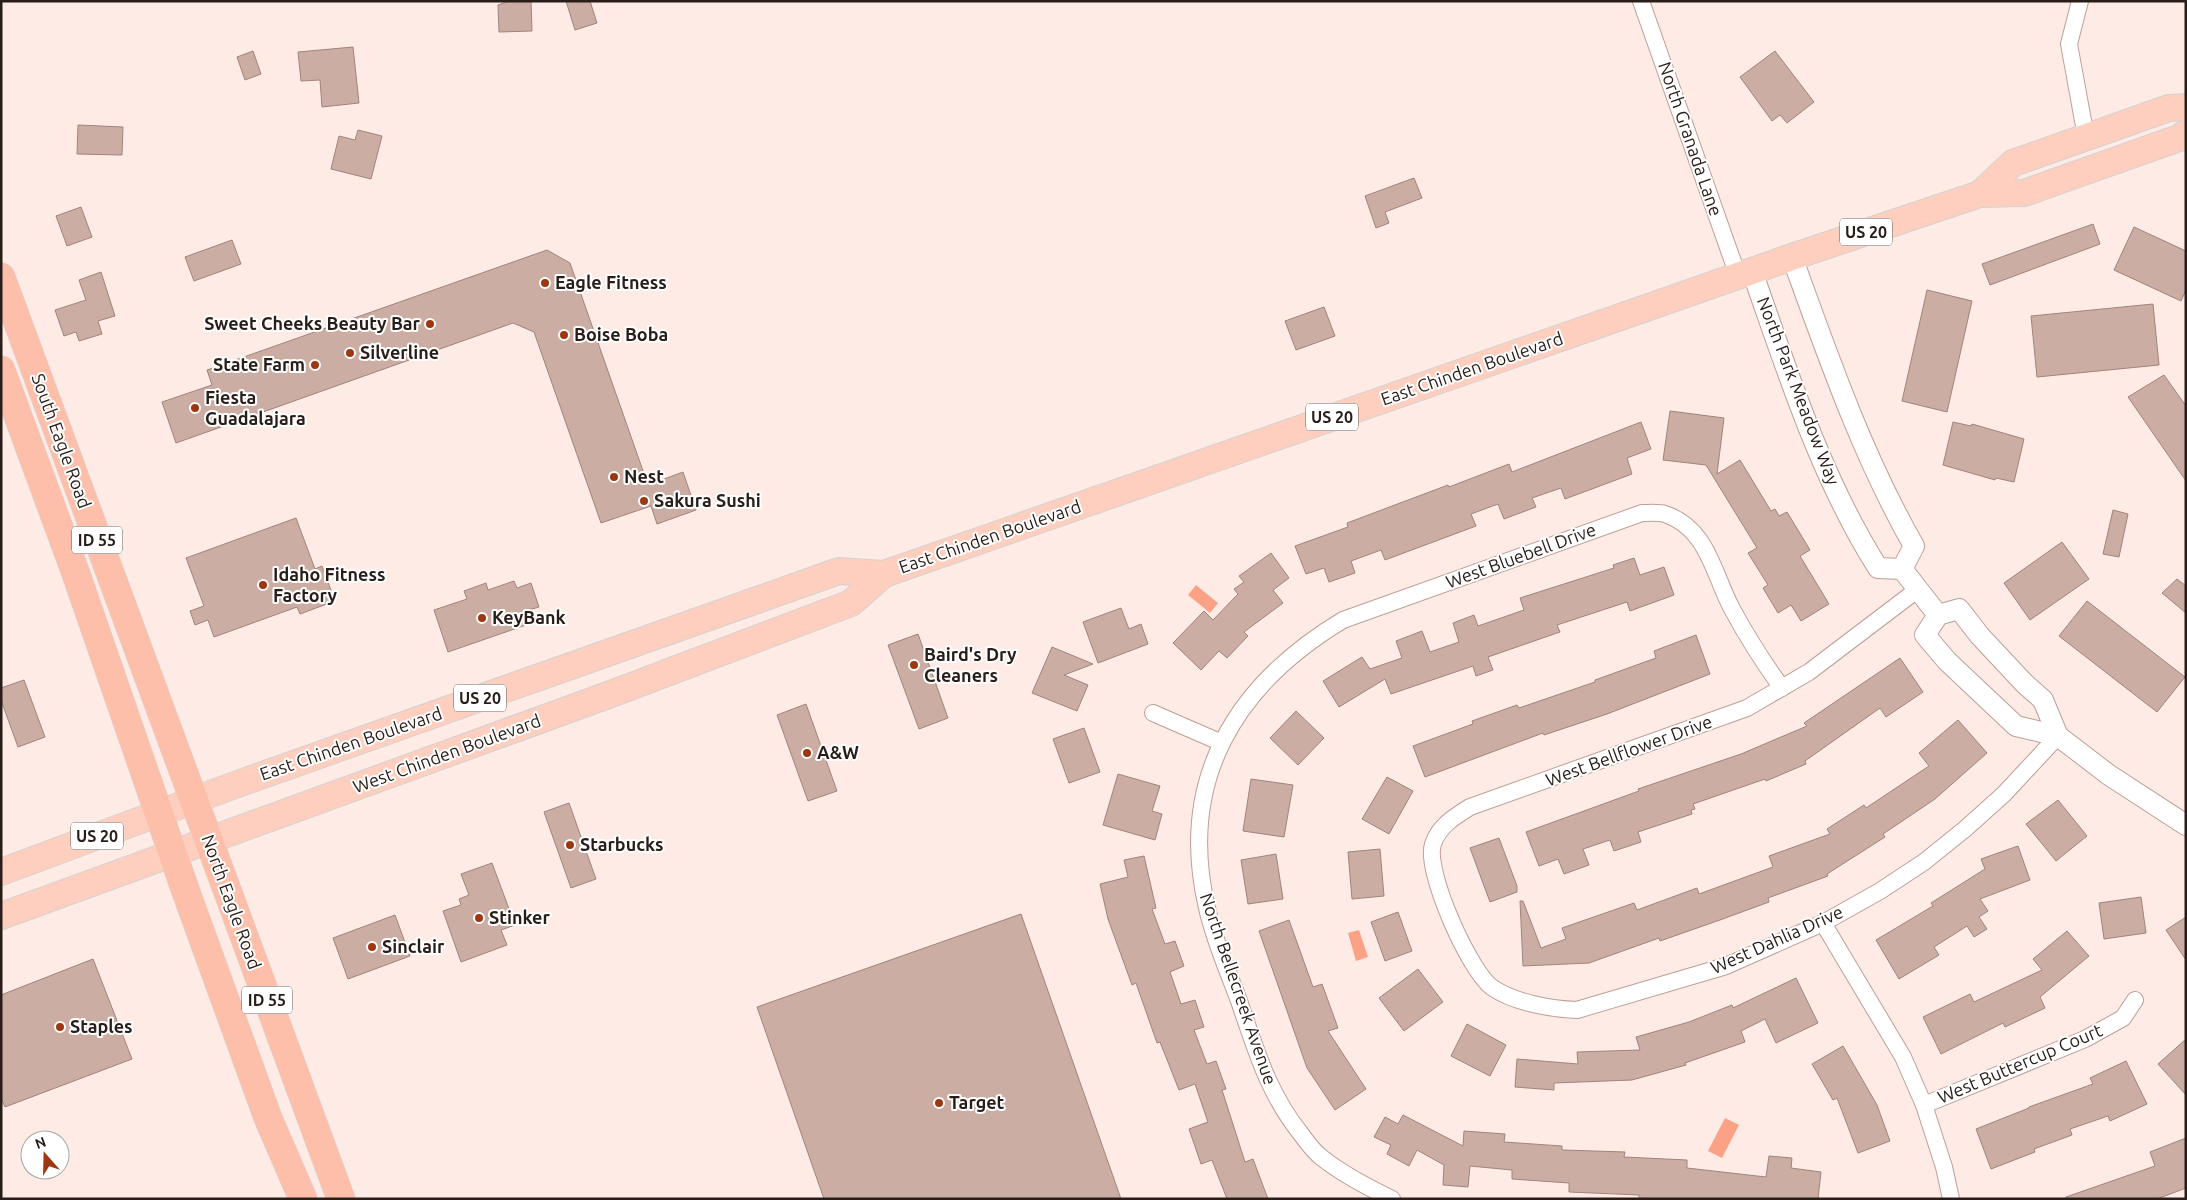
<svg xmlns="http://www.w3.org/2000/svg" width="2187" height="1200" font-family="Ubuntu,sans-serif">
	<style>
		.water { fill: #fba185 }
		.building { fill: #cbada3; stroke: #a0847b }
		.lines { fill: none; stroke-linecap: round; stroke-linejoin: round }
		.minor-casing { stroke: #bd9f96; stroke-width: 18 }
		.tertiary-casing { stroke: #bd9f96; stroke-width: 22 }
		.primary-casing { stroke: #d4d2d1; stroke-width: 28 }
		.trunk-casing { stroke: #d4d2d1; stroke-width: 29 }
		.minor { stroke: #fff; stroke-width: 16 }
		.tertiary { stroke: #fff; stroke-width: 20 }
		.primary { stroke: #fecfbf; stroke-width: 26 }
		.trunk { stroke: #febfaa; stroke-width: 28 }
		.poi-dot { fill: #9d3711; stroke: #fff; stroke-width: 2 }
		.labels { text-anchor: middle; stroke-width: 4; stroke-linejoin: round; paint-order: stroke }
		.shield { fill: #fff; stroke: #68615e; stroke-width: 1 }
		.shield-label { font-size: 16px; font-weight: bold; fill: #281d19 }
		.street-label { font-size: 18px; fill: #281d19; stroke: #fff }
		.poi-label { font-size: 18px; font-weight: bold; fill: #281d19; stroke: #fff; text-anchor: start }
	</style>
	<rect width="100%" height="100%" fill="#feebe5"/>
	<g class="water">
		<path d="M1196 585 1218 603 1210 613 1188 595Z"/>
		<path d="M1359 930 1368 957 1356 961 1348 933Z"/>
		<path d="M1725 1118 1739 1125 1722 1158 1708 1151Z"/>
	</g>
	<g class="building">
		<path d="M509 1H531L532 31 499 32 498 5Z"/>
		<path d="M566 1H590L597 23 575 30Z"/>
		<path d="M353 47 359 103 322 107 320 80 301 81 298 52Z"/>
		<path d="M253 51 261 74 245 80 237 57Z"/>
		<path d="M1775 51 1814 102 1787 123 1780 115 1772 121 1740 77Z"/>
		<path d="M78 125 123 127 122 155 77 154Z"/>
		<path d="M358 130 382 136 371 179 331 169 339 136 355 140Z"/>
		<path d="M1414 178 1422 198 1385 212 1389 223 1376 228 1365 196Z"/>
		<path d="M81 207 92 237 67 246 56 216Z"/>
		<path d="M2093 224 2100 244 1990 285 1982 264Z"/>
		<path d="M2134 227 2186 251V290L2181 301 2114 270Z"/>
		<path d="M232 240 241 264 194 281 185 257Z"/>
		<path d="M547 250 570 263 648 485 683 472 696 510 657 524 651 506 601 523 534 332 513 323 176 443 162 402 212 385 207 370Z"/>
		<path d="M101 272 115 316 98 321 102 334 79 341 76 332 64 336 55 310 86 300 79 280Z"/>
		<path d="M1927 290 1972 301 1947 412 1902 401Z"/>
		<path d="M2153 304 2159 365 2037 377 2031 316Z"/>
		<path d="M1324 307 1335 336 1296 350 1285 321Z"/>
		<path d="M2164 375 2186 406V481L2128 397Z"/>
		<path d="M1670 411 1724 418 1717 474 1740 460 1771 511 1775 509 1779 516 1787 512 1810 550 1800 556 1829 604 1801 621 1791 605 1778 613 1763 588 1768 585 1748 553 1757 548 1706 465 1663 460Z"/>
		<path d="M1641 422 1651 449 1627 458 1632 474 1565 499 1561 488 1532 498 1536 507 1504 519 1498 504 1471 514 1476 526 1385 560 1381 550 1351 561 1355 573 1329 582 1324 568 1306 574 1295 546 1348 527 1347 523 1448 485 1449 487 1509 464 1512 472Z"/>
		<path d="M1953 422 1971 426 1972 424 2024 439 2014 482 1996 478 1995 480 1943 465Z"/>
		<path d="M2113 510 2128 514 2119 557 2103 554Z"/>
		<path d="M296 518 315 569 322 566 335 601 300 614 297 607 214 637 208 620 195 625 190 611 204 606 186 558Z"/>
		<path d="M2062 542 2089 579 2030 620 2004 583Z"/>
		<path d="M1271 553 1289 578 1273 590 1283 603 1244 632 1248 636 1227 658 1219 651 1201 670 1173 643 1204 611 1213 620 1238 594 1234 589 1244 582 1239 576Z"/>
		<path d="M1634 558 1640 575 1664 567 1674 595 1630 611 1627 602 1557 625 1560 632 1488 657 1493 670 1476 676 1473 666 1391 694 1385 679 1339 707 1323 681 1362 657 1370 669 1402 658 1396 641 1422 631 1430 652 1459 642 1453 623 1474 615 1478 626 1524 610 1520 598 1614 568 1613 565Z"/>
		<path d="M2177 579 2186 586V613L2162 593Z"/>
		<path d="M514 581 517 588 531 583 539 607 525 611 529 624 448 652 434 610 467 599 464 591 486 583 488 590Z"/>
		<path d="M2087 601 2185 677 2157 712 2059 636Z"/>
		<path d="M1121 608 1129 629 1141 624 1148 644 1098 663 1083 622Z"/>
		<path d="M918 634 948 718 919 729 888 645Z"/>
		<path d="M1696 635 1710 674 1607 714 1544 735 1543 733 1425 777 1413 746 1473 724 1472 721 1517 705 1519 708 1595 682V680L1656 658 1654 651Z"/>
		<path d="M1052 647 1093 664 1064 675 1088 685 1077 711 1032 693Z"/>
		<path d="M1900 658 1923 692 1886 717 1880 708 1805 761 1806 764 1766 781 1765 779 1693 804 1695 809 1691 810 1692 814 1638 832 1641 842 1614 851 1610 840 1583 849 1589 865 1564 874 1558 859 1539 866 1526 832 1639 791 1638 789 1741 754 1807 726 1804 723Z"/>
		<path d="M24 680 45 737 18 747 1 700V688Z"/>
		<path d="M806 704 837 791 808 801 777 715Z"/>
		<path d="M1296 711 1324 738 1298 765 1270 738Z"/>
		<path d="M1958 720 1987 753 1935 799 1883 834 1885 837 1827 874 1828 876 1768 898 1769 902 1720 920 1660 941 1659 938 1589 963 1523 966 1520 901H1523L1541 948 1566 939 1562 928 1634 903 1637 910 1697 888 1699 894 1773 867 1769 856 1830 834 1827 829 1864 805 1866 808 1929 766 1919 753Z"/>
		<path d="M1084 728 1100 772 1069 783 1053 739Z"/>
		<path d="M1118 774 1160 786 1152 811 1162 814 1155 840 1103 825Z"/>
		<path d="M1387 777 1413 791 1389 834 1362 819Z"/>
		<path d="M1251 779 1293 785 1284 837 1243 831Z"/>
		<path d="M2058 800 2087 836 2056 861 2026 824Z"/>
		<path d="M569 803 596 879 571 888 544 812Z"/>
		<path d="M1499 838 1517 886V892L1490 902 1470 848Z"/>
		<path d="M2018 846 2030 880 1980 899 1988 911 1979 917 1987 929 1974 937 1967 926 1934 947 1939 955 1899 979 1876 940 1933 906 1931 903 1985 869 1981 859Z"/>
		<path d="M1380 849 1384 896 1352 899 1348 852Z"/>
		<path d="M1276 854 1283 899 1248 904 1241 860Z"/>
		<path d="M1144 856 1156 908 1152 909 1165 944 1175 941 1184 966 1170 972 1181 1004 1195 1000 1204 1027 1194 1030 1207 1064 1216 1061 1226 1089 1222 1090 1245 1162 1253 1159 1268 1199H1227L1212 1160 1201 1164 1189 1129 1208 1122 1195 1084 1179 1090 1160 1042 1157 1043 1136 983 1132 985 1108 919 1100 884 1128 877 1124 860Z"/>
		<path d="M492 863 515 925 501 930 507 945 461 962 443 911 461 905 459 899 469 895 461 874Z"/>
		<path d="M2141 897 2146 933 2104 939 2099 903Z"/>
		<path d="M1398 912 1412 951 1385 961 1371 922Z"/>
		<path d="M1021 914 1121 1199H824L757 1007Z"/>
		<path d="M395 915 410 956 348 979 333 938Z"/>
		<path d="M2186 917V960L2166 930Z"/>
		<path d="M1289 920 1313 987 1322 984 1338 1028 1328 1031 1366 1089 1335 1110 1307 1068 1259 931Z"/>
		<path d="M2067 931 2089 956 2040 997 2045 1008 2005 1027 2003 1023 1941 1054 1923 1017 1970 994 1974 1002 2042 970 2033 959Z"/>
		<path d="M93 959 132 1059 5 1107 1 1098V995Z"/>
		<path d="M1418 969 1443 1002 1404 1031 1379 998Z"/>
		<path d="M1796 978 1818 1023 1776 1043 1765 1019 1741 1031 1745 1042 1685 1063 1686 1065 1632 1080 1554 1083V1090L1515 1087 1517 1059 1578 1064 1577 1052 1640 1050 1636 1037 1689 1022 1732 1005 1733 1008Z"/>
		<path d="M1467 1024 1506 1045 1490 1076 1451 1056Z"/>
		<path d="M2186 1039V1095L2158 1064Z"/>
		<path d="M1843 1046 1877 1105 1890 1141 1858 1153 1837 1098 1833 1100 1812 1064Z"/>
		<path d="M2126 1061 2147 1104 2110 1121 2108 1116 2070 1129 2072 1135 2034 1149 2035 1152 1991 1169 1976 1129 2029 1108V1107L2093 1084 2090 1078Z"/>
		<path d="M1403 1115 1463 1146 1464 1131 1505 1134 1504 1142 1562 1146V1150L1625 1152 1624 1157 1687 1160V1168L1766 1177 1769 1156 1792 1158 1791 1168 1821 1172 1818 1199H1659L1639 1198V1195L1569 1192V1183L1512 1179V1170L1470 1166 1468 1187 1443 1185 1444 1165 1417 1150 1409 1166 1387 1154 1391 1145 1374 1137 1385 1117 1398 1124Z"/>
		<path d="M2186 1138V1188L2157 1199H2066V1197L2155 1166 2150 1152Z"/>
	</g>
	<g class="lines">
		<defs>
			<g id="minor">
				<path d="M1641 1 1738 276"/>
				<path d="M2080 1 2069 44 2086 137"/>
				<path d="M1917 590 1809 672 1747 708 1470 807C1454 817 1439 826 1433 844 1424 870 1470 973 1493 988 1515 1003 1552 1009 1577 1010L1726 966 1823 923 1880 891 1924 862 1965 829 2004 794 2058 736"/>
				<path d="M1153 713 1222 743"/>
				<path d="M1823 923 1903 1057 1924 1105 1944 1167 1951 1199"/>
				<path d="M1924 1105 2085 1039 2123 1018 2135 1000"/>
				<path d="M1392 1199C1367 1187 1342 1174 1321 1157 1313 1151 1307 1142 1301 1134 1268 1093 1256 1050 1239 1001 1228 971 1214 940 1207 908 1177 780 1235 685 1343 620L1642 513C1649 513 1658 512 1665 514 1707 528 1713 572 1731 607 1746 635 1763 662 1782 688"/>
			</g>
			<g id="tertiary">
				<path d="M1792 257C1828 356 1862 455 1914 546L1902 569"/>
				<path d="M1752 271C1788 373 1820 476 1878 568L1902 569 1938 615"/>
				<path d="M1959 609 1980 636 2024 683 2043 700 2058 736 2016 726 1947 661 1925 635 1938 615Z"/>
				<path d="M2058 736 2109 775 2186 825"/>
			</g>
			<g id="primary">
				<path d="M1980 194 2013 163 2169 108 2186 107"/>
				<path d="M1 872 243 782 839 571 884 574 1792 257 1980 194 2024 193 2179 138 2186 133"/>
				<path d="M1 916 611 694 851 603 884 574"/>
			</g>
			<g id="trunk">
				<path d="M1 277 341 1199"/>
				<path d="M1 370 75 571 186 892 268 1118 303 1199"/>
			</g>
		</defs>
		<use href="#minor" class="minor-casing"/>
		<use href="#tertiary" class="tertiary-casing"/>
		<use href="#primary" class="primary-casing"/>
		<use href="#trunk" class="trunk-casing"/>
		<use href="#minor" class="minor"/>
		<use href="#tertiary" class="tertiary"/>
		<use href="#primary" class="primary"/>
		<use href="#trunk" class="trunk"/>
	</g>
	<g class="poi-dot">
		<circle cx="545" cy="283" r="5"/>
		<circle cx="430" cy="324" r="5"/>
		<circle cx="564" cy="335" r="5"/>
		<circle cx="350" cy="353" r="5"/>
		<circle cx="315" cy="365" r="5"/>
		<circle cx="195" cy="408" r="5"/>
		<circle cx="614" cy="477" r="5"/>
		<circle cx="644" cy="501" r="5"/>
		<circle cx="263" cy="585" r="5"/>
		<circle cx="482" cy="618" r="5"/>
		<circle cx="914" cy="665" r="5"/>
		<circle cx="807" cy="753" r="5"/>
		<circle cx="570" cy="845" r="5"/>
		<circle cx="479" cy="918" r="5"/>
		<circle cx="372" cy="947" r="5"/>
		<circle cx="60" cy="1027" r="5"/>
		<circle cx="939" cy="1103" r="5"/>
	</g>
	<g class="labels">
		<g class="shield">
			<rect x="1840" y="218.5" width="52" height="27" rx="4"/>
			<rect x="1306" y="403.5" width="52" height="27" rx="4"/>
			<rect x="72" y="526.5" width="50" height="27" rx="4"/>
			<rect x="454" y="684.5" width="52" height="27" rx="4"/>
			<rect x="71" y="822.5" width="52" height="27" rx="4"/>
			<rect x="242" y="986.5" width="50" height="27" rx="4"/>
		</g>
		<g class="shield-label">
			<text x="1866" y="238">US 20</text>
			<text x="1332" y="423">US 20</text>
			<text x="97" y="546">ID 55</text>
			<text x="480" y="704">US 20</text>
			<text x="97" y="842">US 20</text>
			<text x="267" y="1006">ID 55</text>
		</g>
		<g class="street-label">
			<text transform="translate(1690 139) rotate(71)" y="6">North Granada Lane</text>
			<text transform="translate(1472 369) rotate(-19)" y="6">East Chinden Boulevard</text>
			<text transform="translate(1798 391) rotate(69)" y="6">North Park Meadow Way</text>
			<text transform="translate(61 441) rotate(70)" y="6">South Eagle Road</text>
			<text transform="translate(990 537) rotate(-19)" y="6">East Chinden Boulevard</text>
			<text transform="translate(1521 556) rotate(-20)" y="6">West Bluebell Drive</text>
			<text transform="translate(351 744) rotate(-19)" y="6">East Chinden Boulevard</text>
			<text transform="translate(1629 751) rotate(-20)" y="6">West Bellflower Drive</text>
			<text transform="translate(447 754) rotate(-20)" y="6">West Chinden Boulevard</text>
			<text transform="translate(231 902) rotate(70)" y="6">North Eagle Road</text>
			<text transform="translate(1777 940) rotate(-24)" y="6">West Dahlia Drive</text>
			<text transform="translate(1238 989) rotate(71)" y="6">North Bellecreek Avenue</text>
			<text transform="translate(2020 1064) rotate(-23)" y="6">West Buttercup Court</text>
		</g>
		<g class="poi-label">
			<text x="555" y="289">Eagle Fitness</text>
			<text x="420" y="330" text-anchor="end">Sweet Cheeks Beauty Bar</text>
			<text x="574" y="341">Boise Boba</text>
			<text x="360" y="359">Silverline</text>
			<text x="305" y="371" text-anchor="end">State Farm</text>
			<text x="205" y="404">Fiesta<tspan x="205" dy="21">Guadalajara</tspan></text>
			<text x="624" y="483">Nest</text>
			<text x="654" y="507">Sakura Sushi</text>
			<text x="273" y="581">Idaho Fitness<tspan x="273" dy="21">Factory</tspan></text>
			<text x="492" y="624">KeyBank</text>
			<text x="924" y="661">Baird's Dry<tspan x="924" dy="21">Cleaners</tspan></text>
			<text x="817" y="759">A&amp;W</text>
			<text x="580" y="851">Starbucks</text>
			<text x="489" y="924">Stinker</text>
			<text x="382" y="953">Sinclair</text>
			<text x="70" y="1033">Staples</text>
			<text x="949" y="1109">Target</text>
		</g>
	</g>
	<rect width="2187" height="1200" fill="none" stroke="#281d19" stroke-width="5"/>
	<g transform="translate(45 1155) rotate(340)"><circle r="24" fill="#ffffff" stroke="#a9a5a3"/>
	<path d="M0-4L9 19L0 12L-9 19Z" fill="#9d3711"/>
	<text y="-8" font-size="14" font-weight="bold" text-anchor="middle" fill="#281d19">N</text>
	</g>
</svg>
